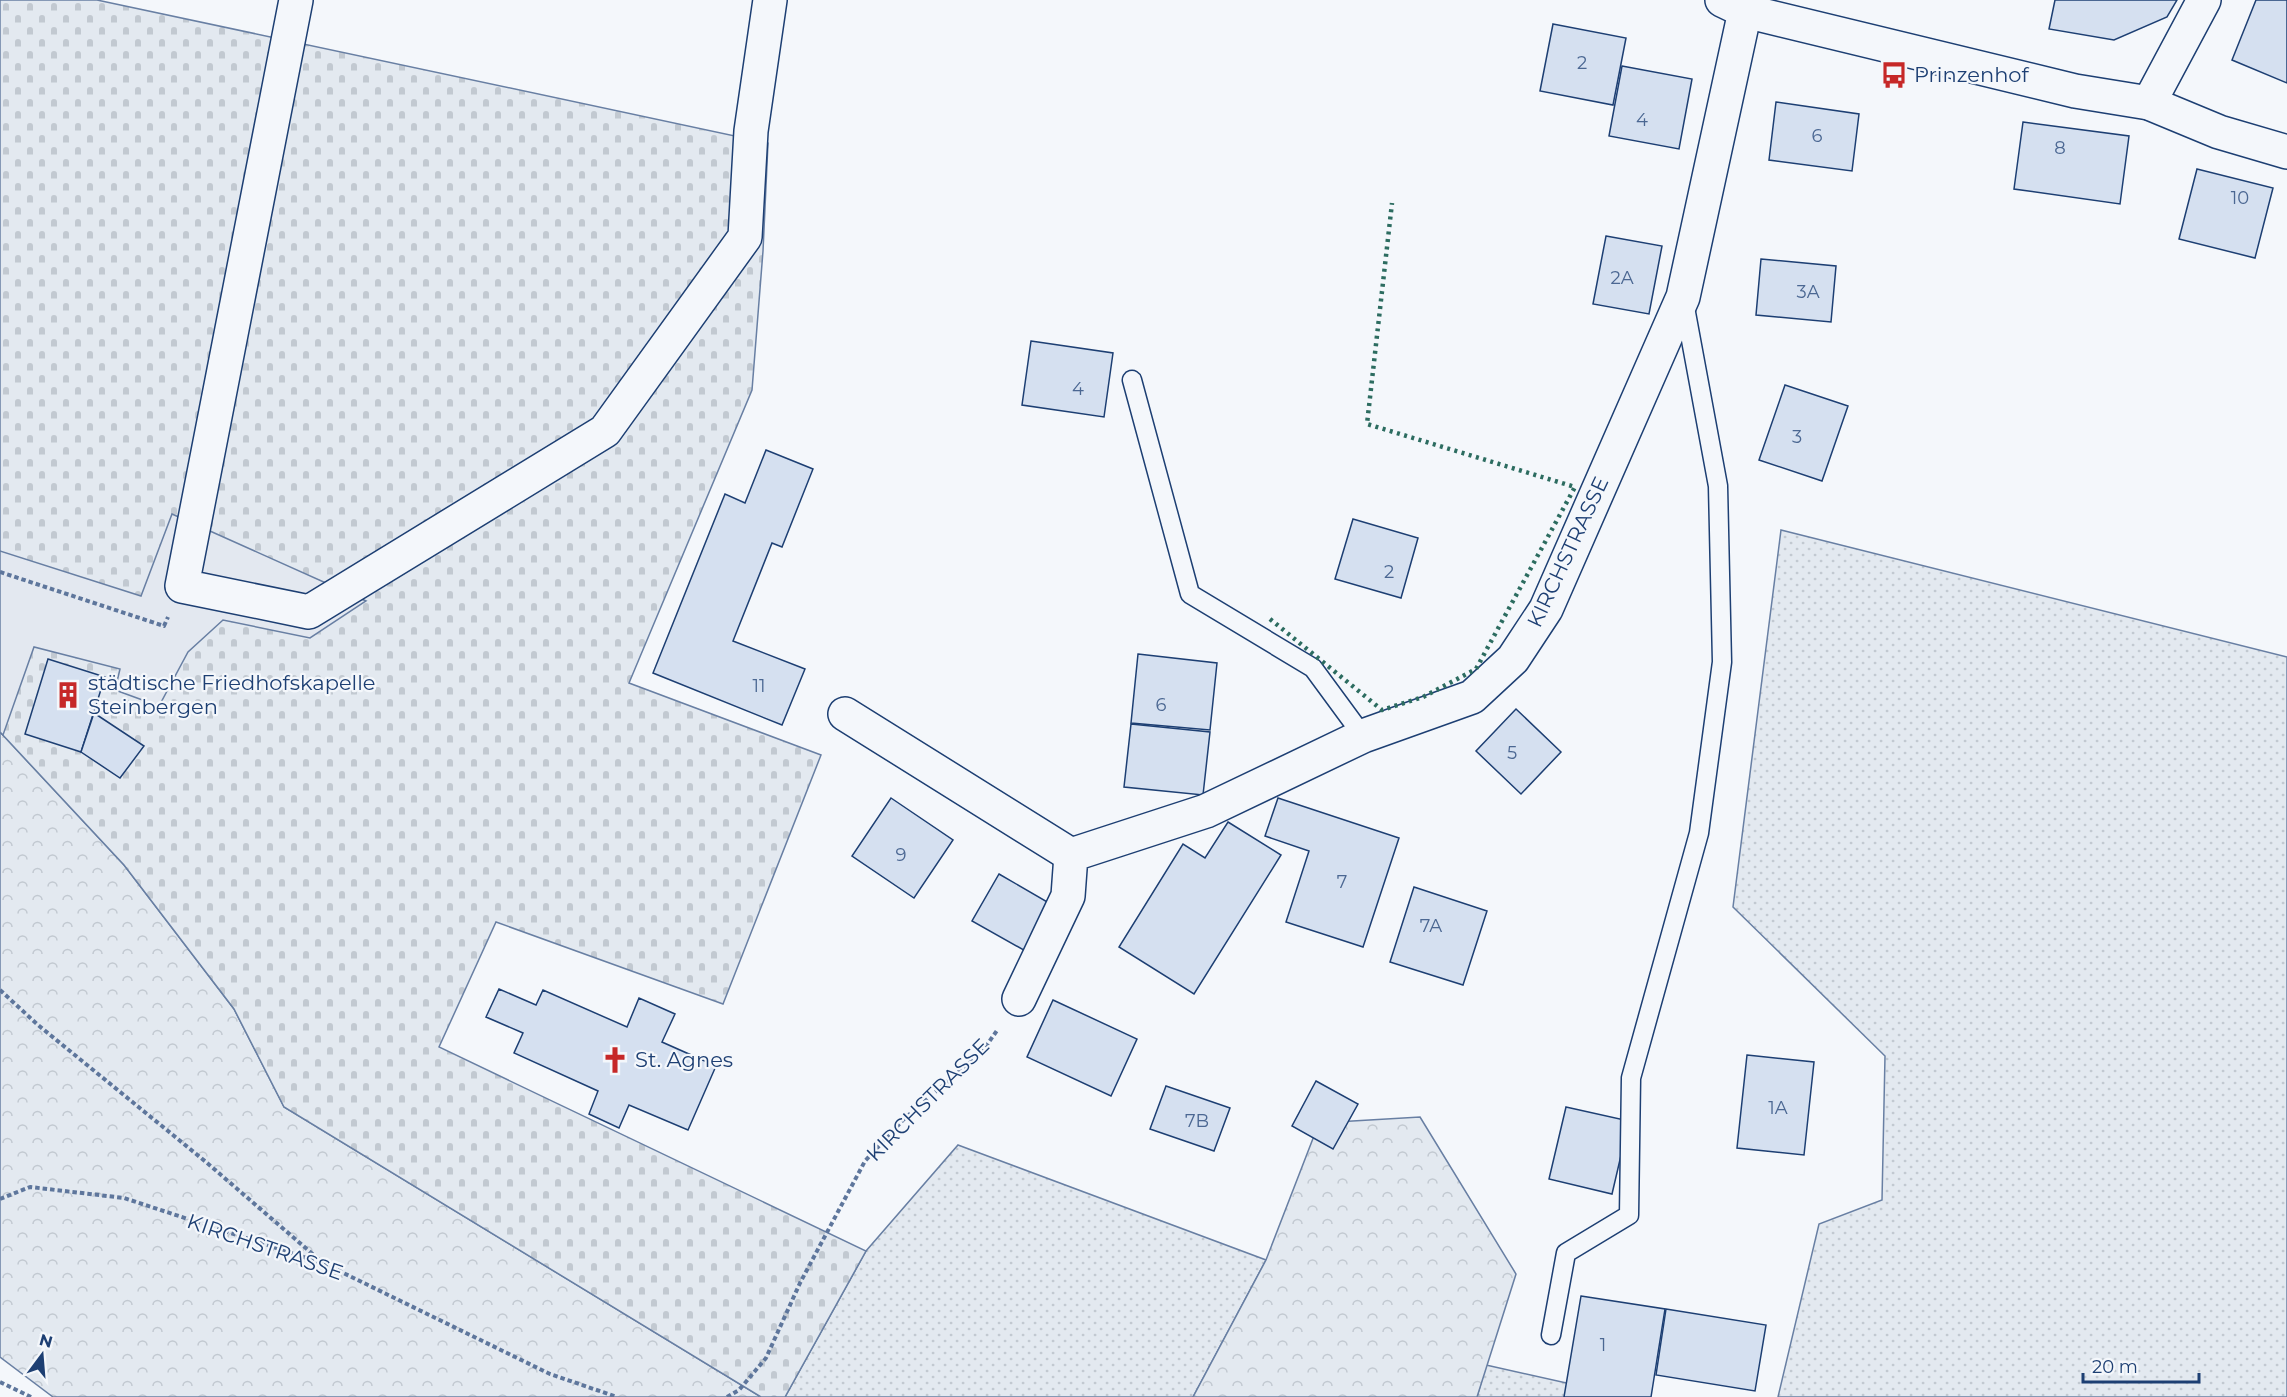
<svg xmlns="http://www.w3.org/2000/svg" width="2287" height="1397" font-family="Montserrat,sans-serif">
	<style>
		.grass { fill: url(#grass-dots); stroke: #687fa3; stroke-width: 1.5 }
		.forest { fill: url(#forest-crowns); stroke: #687fa3; stroke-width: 1.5 }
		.cemetery { fill: url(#cemetery-stones); stroke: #687fa3; stroke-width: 1.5 }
		.parking { fill: #e3e8f0; stroke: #687fa3; stroke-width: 1.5 }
		.building { fill: #d5e0f0; stroke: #1d3f73; stroke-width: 1.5 }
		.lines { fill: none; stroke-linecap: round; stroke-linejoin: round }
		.lane-casing { stroke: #1d3f73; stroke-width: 21 }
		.street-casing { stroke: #1d3f73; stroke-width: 36 }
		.path { stroke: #5e769c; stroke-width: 4; stroke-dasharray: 4.5 3; stroke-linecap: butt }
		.lane { stroke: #f4f7fb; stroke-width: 18 }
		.street { stroke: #f4f7fb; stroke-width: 33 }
		.hedge { stroke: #2c6c60; stroke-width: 4.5; stroke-dasharray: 3 4.5; stroke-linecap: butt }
		.labels { text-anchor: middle; stroke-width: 4.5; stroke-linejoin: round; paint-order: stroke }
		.number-label { font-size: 18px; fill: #4b6792 }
		.poi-label { font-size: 21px; fill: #1d3f73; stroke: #f4f7fb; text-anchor: start }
		.street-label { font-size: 21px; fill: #1d3f73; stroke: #f4f7fb }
	</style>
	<defs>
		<pattern id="grass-dots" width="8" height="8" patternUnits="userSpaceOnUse" patternTransform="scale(1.5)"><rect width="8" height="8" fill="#e3e9f0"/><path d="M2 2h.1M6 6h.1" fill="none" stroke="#c2c9d1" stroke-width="1.8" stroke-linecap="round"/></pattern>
		<pattern id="forest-crowns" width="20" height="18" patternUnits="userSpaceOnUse" patternTransform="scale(1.5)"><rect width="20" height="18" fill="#e3e9f0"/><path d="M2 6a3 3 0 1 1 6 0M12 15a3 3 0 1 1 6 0" fill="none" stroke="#c2c9d1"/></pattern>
		<pattern id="cemetery-stones" width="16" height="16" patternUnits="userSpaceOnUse" patternTransform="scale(1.5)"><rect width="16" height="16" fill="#e3e9f0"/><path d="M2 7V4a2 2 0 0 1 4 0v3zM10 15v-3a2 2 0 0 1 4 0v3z" fill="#c2c9d1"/></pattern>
	</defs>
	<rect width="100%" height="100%" fill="#f4f7fb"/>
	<g class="grass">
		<path d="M1781 530 2287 657V1397H1778L1819 1224 1882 1200 1885 1056 1733 907Z"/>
		<path d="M958 1145 1266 1260 1193 1397H785L866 1251Z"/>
		<path d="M1486 1365 1629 1397H1477Z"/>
	</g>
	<g class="forest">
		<path d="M0 732 124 865 234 1009 284 1107 761 1397H53L0 1357Z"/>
		<path d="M1420 1117 1516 1274 1477 1397H1193L1266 1260 1319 1123Z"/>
	</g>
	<path class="cemetery" d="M0 0H97L768 143 763 251 752 390 629 683 821 755 723 1004 496 922 439 1047 866 1251 785 1397H761L284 1107 234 1009 124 865 0 732Z"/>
	<path class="parking" d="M172 514 366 601 310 638 223 620 188 652 159 706 115 690 120 669 34 647 3 735 0 732V551L141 596Z"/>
	<g class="building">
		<path d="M2055 0H2177L2167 17 2114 40 2049 29Z"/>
		<path d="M2256 0H2287V83L2232 60Z"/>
		<path d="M1553 24 1626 38 1613 105 1540 91Z"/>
		<path d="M1622 66 1692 79 1679 149 1609 136Z"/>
		<path d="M1776 102 1859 114 1852 171 1769 160Z"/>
		<path d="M2023 122 2129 136 2120 204 2014 189Z"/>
		<path d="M2197 169 2273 188 2255 258 2179 239Z"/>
		<path d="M1606 236 1662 246 1649 314 1593 304Z"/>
		<path d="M1761 259 1836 266 1831 322 1756 315Z"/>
		<path d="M1031 341 1113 353 1104 417 1022 405Z"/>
		<path d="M1785 385 1848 406 1822 481 1759 460Z"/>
		<path d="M766 450 813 469 782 547 772 543 733 641 805 669 782 725 653 673 725 494 745 503Z"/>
		<path d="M1353 519 1418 538 1401 598 1335 579Z"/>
		<path d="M1138 654 1217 663 1210 730 1131 723Z"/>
		<path d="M48 659 105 677 81 752 25 734Z"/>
		<path d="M1516 709 1561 752 1521 794 1476 751Z"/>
		<path d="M94 713 144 746 120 778 81 752Z"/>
		<path d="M1131 724 1210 732 1203 795 1124 787Z"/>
		<path d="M891 798 953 840 914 898 852 856Z"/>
		<path d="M1278 798 1399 838 1363 947 1286 922 1309 851 1265 836Z"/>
		<path d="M1228 822 1281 855 1194 994 1119 947 1183 844 1205 858Z"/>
		<path d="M999 874 1056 907 1029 953 972 921Z"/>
		<path d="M1414 887 1487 911 1463 985 1390 962Z"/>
		<path d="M499 989 536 1005 543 990 627 1027 639 998 675 1014 662 1042 716 1066 688 1130 629 1105 619 1128 589 1114 598 1091 514 1053 523 1033 486 1017Z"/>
		<path d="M1053 1000 1137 1039 1111 1096 1027 1057Z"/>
		<path d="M1747 1055 1814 1062 1804 1155 1737 1148Z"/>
		<path d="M1316 1081 1358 1104 1333 1149 1292 1126Z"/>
		<path d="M1166 1086 1230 1108 1214 1151 1150 1129Z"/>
		<path d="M1566 1107 1629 1121 1612 1194 1549 1179Z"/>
		<path d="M1581 1296 1665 1309 1651 1397H1564Z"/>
		<path d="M1666 1309 1766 1325 1755 1391 1656 1375Z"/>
	</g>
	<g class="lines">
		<defs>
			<g id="lane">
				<path d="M1132 380 1190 594 1313 668 1363 736"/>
				<path d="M1551 1335 1566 1253 1629 1215 1631 1078 1699 833 1722 662 1718 486 1684 302"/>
			</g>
			<g id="street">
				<path d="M296 0 182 586 309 612 605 431 745 237 751 131 770 0"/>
				<path d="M1722 0 1745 11 2075 91 2149 103 2219 132 2287 152"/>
				<path d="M2149 103 2204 0"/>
				<path d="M845 714 1071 855"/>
				<path d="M1019 999 1068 896 1071 855 1206 811 1363 736 1472 697 1513 659 1546 609 1683 297 1745 11"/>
			</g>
		</defs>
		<use href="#lane" class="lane-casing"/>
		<use href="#street" class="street-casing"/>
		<g class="path">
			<path d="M0 572 164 626 168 617"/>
			<path d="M0 990 38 1025 206 1162 323 1263"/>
			<path d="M0 1199 30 1187 124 1198 325 1264 550 1374 617 1397"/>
			<path d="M0 1382 31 1397"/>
			<path d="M727 1397 739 1390 766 1358 800 1283 865 1161 903 1120 982 1052 998 1029"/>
		</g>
		<use href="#lane" class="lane"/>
		<use href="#street" class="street"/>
		<path class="hedge" d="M1270 619 1382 710 1423 697 1476 669 1575 487 1367 424 1392 203"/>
	</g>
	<defs>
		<symbol id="bus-bare" viewBox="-9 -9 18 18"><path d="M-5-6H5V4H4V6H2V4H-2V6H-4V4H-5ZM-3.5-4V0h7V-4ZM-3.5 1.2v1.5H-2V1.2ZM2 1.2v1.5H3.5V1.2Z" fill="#c62828" stroke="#f4f7fb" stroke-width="2.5" paint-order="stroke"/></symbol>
		<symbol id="building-bare" viewBox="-9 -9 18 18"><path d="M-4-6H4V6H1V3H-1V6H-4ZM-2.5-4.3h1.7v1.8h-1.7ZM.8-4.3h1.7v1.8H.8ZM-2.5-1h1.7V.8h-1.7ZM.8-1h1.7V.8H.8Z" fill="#c62828" stroke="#f4f7fb" stroke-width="2.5" paint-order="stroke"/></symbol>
		<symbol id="church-bare" viewBox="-9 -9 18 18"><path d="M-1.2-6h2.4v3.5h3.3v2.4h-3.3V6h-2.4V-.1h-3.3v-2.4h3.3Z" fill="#c62828" stroke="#f4f7fb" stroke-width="2.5" paint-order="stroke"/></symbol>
	</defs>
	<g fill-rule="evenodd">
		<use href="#bus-bare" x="1875" y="56" width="38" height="38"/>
		<use href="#building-bare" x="49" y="676" width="38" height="38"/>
		<use href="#church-bare" x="596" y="1041" width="38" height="38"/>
	</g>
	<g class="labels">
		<g class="number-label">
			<text x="1582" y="69">2</text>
			<text x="1642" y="126">4</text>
			<text x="1817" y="142">6</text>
			<text x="2060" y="154">8</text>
			<text x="2240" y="204">10</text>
			<text x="1622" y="284">2A</text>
			<text x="1808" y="298">3A</text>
			<text x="1078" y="395">4</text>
			<text x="1797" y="443">3</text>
			<text x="1389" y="578">2</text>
			<text x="759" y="692">11</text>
			<text x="1161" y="711">6</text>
			<text x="1512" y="759">5</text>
			<text x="901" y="861">9</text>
			<text x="1342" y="888">7</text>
			<text x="1431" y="932">7A</text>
			<text x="1778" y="1114">1A</text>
			<text x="1197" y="1127">7B</text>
			<text x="1603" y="1351">1</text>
		</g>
		<g class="poi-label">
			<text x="1914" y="82">Prinzenhof</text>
			<text x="88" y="690">städtische Friedhofskapelle<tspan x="88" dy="24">Steinbergen</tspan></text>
			<text x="635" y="1067">St. Agnes</text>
		</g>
		<g class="street-label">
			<text transform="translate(1568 552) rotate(-65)" y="7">KIRCHSTRASSE</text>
			<text transform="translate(928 1100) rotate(-45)" y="7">KIRCHSTRASSE</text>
			<text transform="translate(265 1247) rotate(19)" y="7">KIRCHSTRASSE</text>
		</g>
	</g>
	<g transform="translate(42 1355) rotate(16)" stroke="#f4f7fb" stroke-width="4.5" paint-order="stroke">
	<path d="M0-4.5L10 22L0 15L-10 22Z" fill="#1d3f73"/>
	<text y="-9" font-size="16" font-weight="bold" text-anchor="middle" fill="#1d3f73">N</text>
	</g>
	<path d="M2083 1373v9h116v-9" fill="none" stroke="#1d3f73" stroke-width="3"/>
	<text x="2092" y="1373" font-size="18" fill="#1d3f73" stroke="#f4f7fb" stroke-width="4.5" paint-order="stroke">20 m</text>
</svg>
